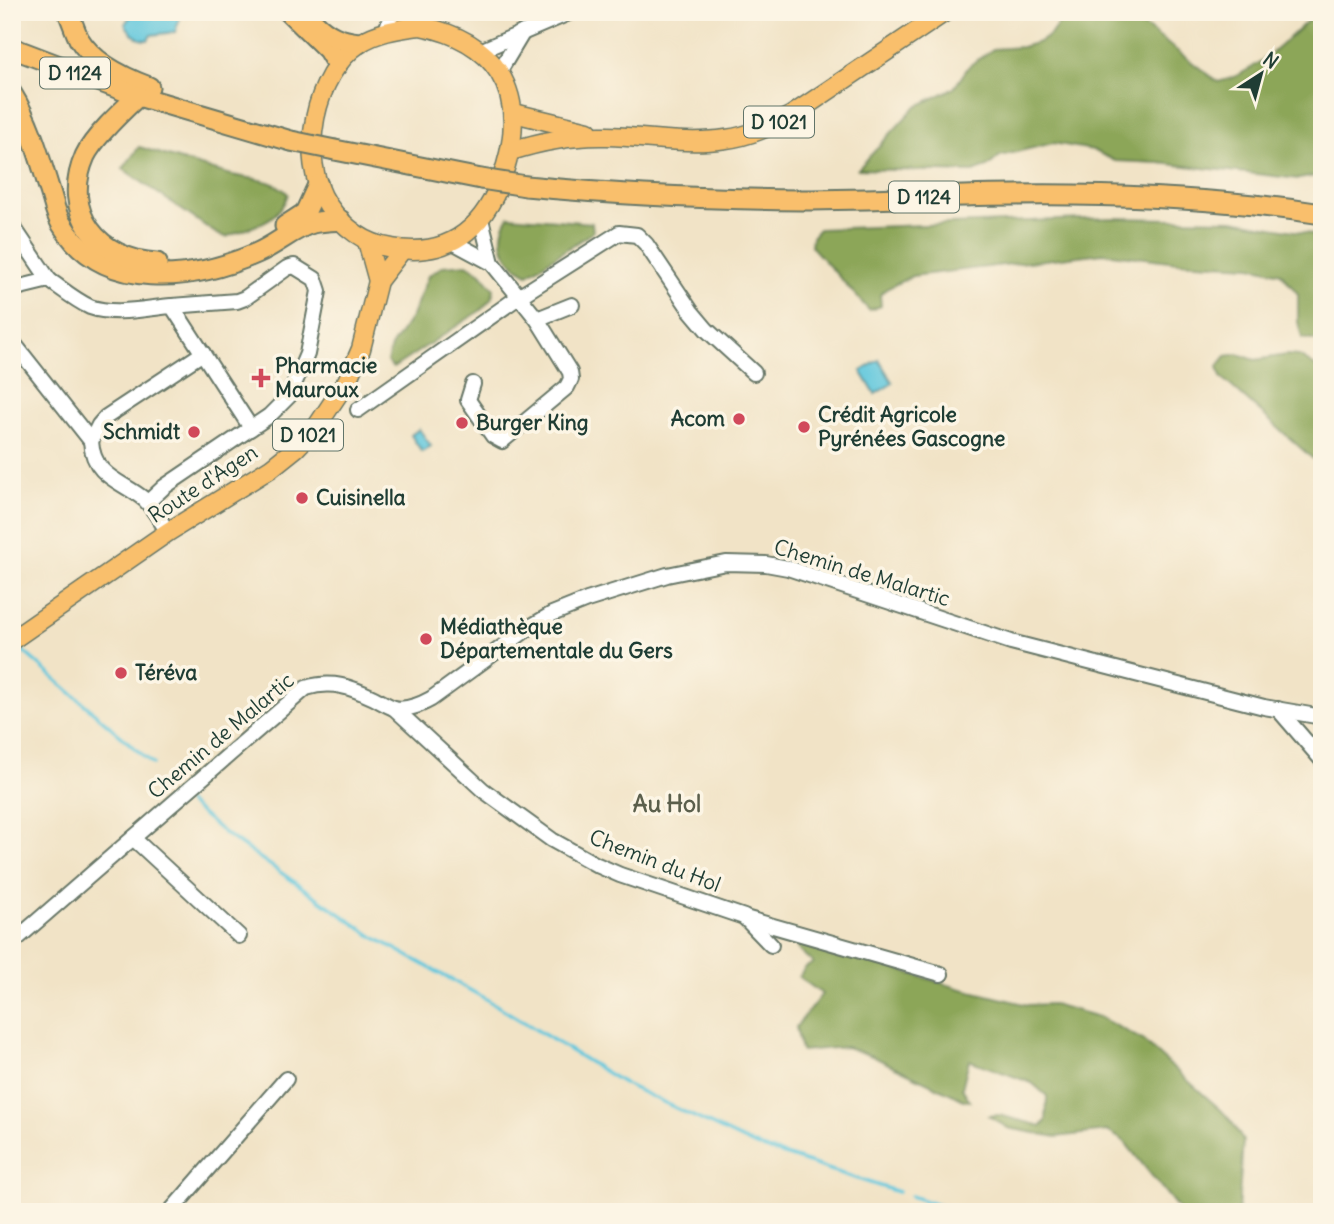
<svg xmlns="http://www.w3.org/2000/svg" width="1334" height="1224" font-family="Delius,sans-serif">
	<style>
		.forest { fill: #8ca659; stroke: #567246; stroke-width: 2 }
		.water { fill: #60c7dd; stroke: #408288; stroke-width: 2 }
		.lines { fill: none; stroke-linecap: round; stroke-linejoin: round }
		.stream { stroke: #60c7dd; stroke-width: 3.5 }
		.minor-casing { stroke: #687767; stroke-width: 18 }
		.major-casing { stroke: #687767; stroke-width: 21 }
		.highway-casing { stroke: #687767; stroke-width: 23 }
		.minor { stroke: #fff; stroke-width: 14 }
		.major { stroke: #f9bf6c; stroke-width: 18 }
		.highway { stroke: #f9bf6c; stroke-width: 19 }
		.highway-bridge-casing { stroke: #687767; stroke-width: 23; stroke-linecap: butt }
		.highway-bridge { stroke: #f9bf6c; stroke-width: 19 }
		.poi-dot { fill: #d1495b; stroke: #fcf5e5; stroke-width: 2.5 }
		.labels { text-anchor: middle; stroke-width: 7; stroke-linejoin: round; paint-order: stroke }
		.shield { fill: #fcf5e5; stroke: #617469; stroke-width: 2 }
		.shield-label { font-size: 19px; font-weight: bold; fill: #1f3d34 }
		.poi-label { font-size: 21px; font-weight: bold; fill: #1f3d34; stroke: #fcf5e5; text-anchor: start }
		.street-label { font-size: 21px; fill: #1f3d34; stroke: #fcf5e5 }
		.neighbourhood-label { font-size: 23px; font-weight: bold; fill: #5b5f4c; stroke: #fcf5e5 }
	</style>
	<rect width="100%" height="100%" fill="#fcf5e5"/>
	<filter id="ink" filterUnits="userSpaceOnUse"><feTurbulence type="fractalNoise" baseFrequency=".0143" numOctaves="2"/><feDisplacementMap in="SourceGraphic" scale="14" xChannelSelector="R" yChannelSelector="G"/><feConvolveMatrix kernelMatrix="1 2 1 2 8 2 1 2 1" color-interpolation-filters="sRGB"/></filter>
	<filter id="wash" filterUnits="userSpaceOnUse"><feTurbulence type="fractalNoise" baseFrequency=".00686" numOctaves="4" result="noise"/><feDisplacementMap in="SourceGraphic" scale="28" xChannelSelector="R" yChannelSelector="G"/><feGaussianBlur stdDeviation="1.57" result="paint"/><feColorMatrix in="noise" values="0 0 0 0 0 0 0 0 0 0 0 0 0 0 0 0 0 1.4 0 .05"/><feComposite in="paint" operator="in"/></filter>
	<g filter="url(#wash)">
		<rect width="100%" height="100%" fill="#f1e3c6"/>
		<g class="forest">
			<path d="M1067 12H1126L1218 82C1256 74 1288 38 1317 12H1322V175L1299 179 1159 163 1115 161 1093 150 1053 143 1000 156 987 167 973 172 858 169 915 107 954 88 969 66 993 49 1022 47 1039 42 1050 35Z"/>
			<path d="M139 147C169 156 198 166 228 174 249 180 272 177 288 194 279 223 252 226 226 237L217 234 123 169Z"/>
			<path d="M509 216 592 223 593 232 528 274C504 262 494 239 509 216Z"/>
			<path d="M1111 218 1233 220 1311 234 1322 238V342L1302 338 1298 322V294L1281 273 1251 266 1178 262 1103 253 912 276 886 289 880 295 881 306 869 310 811 246 812 237 819 229Z"/>
			<path d="M467 264 481 273 494 289 492 298 481 310 393 368 387 362 391 347 412 316 428 276 443 266Z"/>
			<path d="M1238 354 1255 360 1287 355 1299 356 1322 370V467L1221 377 1218 366 1226 356Z"/>
			<path d="M801 942H809L958 988 1028 1005 1053 1004 1099 1017 1141 1039 1221 1110 1232 1122 1243 1141 1238 1212H1181L1124 1141 1107 1131 1056 1137 1008 1128 989 1116 999 1115 1041 1126 1046 1121 1047 1096 1032 1083 969 1060 962 1088 970 1101 964 1100 872 1056 846 1047 801 1051 796 1027 822 994 799 977 805 968 813 963 797 948Z"/>
		</g>
		<g class="water">
			<path d="M133 12H182L175 32 151 35 148 40C138 41 130 32 125 24Z"/>
			<path d="M879 360 893 383 875 394 861 371Z"/>
			<path d="M419 429 431 446 422 452 411 435Z"/>
		</g>
		<g class="lines">
			<g class="stream">
				<path d="M22 650 153 764"/>
				<path d="M187 802 224 833 372 936 486 999 625 1084 754 1145 898 1192"/>
				<path d="M911 1196 957 1212"/>
			</g>
		</g>
	</g>
	<g filter="url(#ink)">
		<g class="lines">
			<defs>
				<g id="minor">
					<path d="M413 12 420 26"/>
					<path d="M386 30 393 12"/>
					<path d="M480 51 571 12"/>
					<path d="M499 72 523 32"/>
					<path d="M481 219 492 263"/>
					<path d="M12 225 49 280"/>
					<path d="M451 241 492 263 537 319 570 372 571 379 567 387 502 441 493 436 468 400 473 384"/>
					<path d="M12 289 49 280C62 289 75 300 90 307 115 316 146 308 172 306L251 428"/>
					<path d="M537 319 572 305"/>
					<path d="M12 341 91 441C93 478 123 481 145 500 154 509 161 522 168 532"/>
					<path d="M358 410 520 296 619 233 637 235 646 244 691 311 707 330 754 373"/>
					<path d="M91 441 99 425 106 417 203 353"/>
					<path d="M148 502 164 487 269 416 289 396 307 354 319 291 315 279 294 266 287 268 245 298 237 301 172 306"/>
					<path d="M394 708 483 790 552 840 597 865 620 875 744 917 771 945"/>
					<path d="M1278 709 1322 760"/>
					<path d="M133 838 239 936"/>
					<path d="M745 918 941 974"/>
					<path d="M12 943 306 688C332 680 351 687 374 698 380 701 388 706 394 708 407 711 420 705 431 699L530 627 552 614 587 600 667 575 726 563 766 564 788 568 1011 642 1264 707 1322 717"/>
					<path d="M170 1212 286 1079"/>
				</g>
				<g id="major">
					<path d="M420 26C495 40 528 91 506 165 490 221 455 259 392 248 365 244 343 227 328 205 297 159 314 73 360 43 379 31 399 29 420 26Z"/>
					<path d="M514 113 588 131"/>
					<path d="M511 151C542 141 574 135 607 136 647 137 686 145 726 139 750 136 771 126 792 115L945 12"/>
					<path d="M367 241 378 281"/>
					<path d="M12 640 168 532 271 468 296 448 317 426 347 381 361 349 378 281 402 250"/>
				</g>
				<g id="highway">
					<path d="M68 12C72 21 75 31 79 39 93 63 125 78 149 87"/>
					<path d="M289 12 328 50 337 65"/>
					<path d="M314 22C328 36 340 41 359 43"/>
					<path d="M12 48 138 96 291 141"/>
					<path d="M12 94C30 123 39 156 49 188 53 199 55 213 61 223 102 293 193 281 257 253 276 245 294 228 313 223 321 221 331 221 340 220"/>
					<path d="M138 96C122 111 94 137 85 156 60 213 99 260 157 263"/>
					<path d="M335 150 481 179"/>
					<path d="M526 186C618 195 709 199 802 200 892 200 983 193 1073 195 1156 196 1240 201 1322 214"/>
					<path d="M285 226 305 213 318 185"/>
				</g>
			</defs>
			<use href="#minor" class="minor-casing"/>
			<use href="#major" class="major-casing"/>
			<use href="#highway" class="highway-casing"/>
			<use href="#minor" class="minor"/>
			<use href="#major" class="major"/>
			<use href="#highway" class="highway"/>
			<defs>
				<g id="highway-bridge">
					<path d="M291 141 335 150"/>
					<path d="M481 179 526 186"/>
				</g>
			</defs>
			<use href="#highway-bridge" class="highway-bridge-casing"/>
			<use href="#highway-bridge" class="highway-bridge"/>
		</g>
	</g>
	<g class="poi-dot">
		<path d="M257.5 367.5h7v7h7v7h-7v7h-7v-7h-7v-7h7z"/>
		<circle cx="739" cy="419" r="7"/>
		<circle cx="462" cy="423" r="7"/>
		<circle cx="804" cy="427" r="7"/>
		<circle cx="194" cy="432" r="7"/>
		<circle cx="302" cy="498" r="7"/>
		<circle cx="426" cy="639" r="7"/>
		<circle cx="121" cy="673" r="7"/>
	</g>
	<g class="labels">
		<g class="shield">
			<rect x="40" y="57.5" width="70" height="31" rx="5"/>
			<rect x="744" y="106.5" width="70" height="31" rx="5"/>
			<rect x="889" y="181.5" width="70" height="31" rx="5"/>
			<rect x="273" y="419.5" width="70" height="31" rx="5"/>
		</g>
		<g class="shield-label">
			<text x="75" y="80">D 1124</text>
			<text x="779" y="129">D 1021</text>
			<text x="924" y="204">D 1124</text>
			<text x="308" y="442">D 1021</text>
		</g>
		<g class="poi-label">
			<text x="275" y="373">Pharmacie<tspan x="275" dy="24">Mauroux</tspan></text>
			<text x="818" y="422">Crédit Agricole<tspan x="818" dy="24">Pyrénées Gascogne</tspan></text>
			<text x="725" y="426" text-anchor="end">Acom</text>
			<text x="476" y="430">Burger King</text>
			<text x="180" y="439" text-anchor="end">Schmidt</text>
			<text x="316" y="505">Cuisinella</text>
			<text x="440" y="634">Médiathèque<tspan x="440" dy="24">Départementale du Gers</tspan></text>
			<text x="135" y="680">Téréva</text>
		</g>
		<g class="street-label">
			<text transform="translate(203 484) rotate(-33)" y="7">Route d'Agen</text>
			<text transform="translate(862 573) rotate(17)" y="7">Chemin de Malartic</text>
			<text transform="translate(221 736) rotate(-40)" y="7">Chemin de Malartic</text>
			<text transform="translate(655 861) rotate(21)" y="7">Chemin du Hol</text>
		</g>
		<g class="neighbourhood-label">
			<text x="667" y="812">Au Hol</text>
		</g>
	</g>
	<rect width="1334" height="1224" fill="none" stroke="#fcf5e5" stroke-width="42"/>
	<g transform="translate(1261 74) rotate(36)" stroke="#fcf5e5" stroke-width="5" paint-order="stroke">
	<path d="M0-5L12 26L0 18L-12 26Z" fill="#1f3d34"/>
	<text y="-10" font-size="19" font-weight="bold" text-anchor="middle" fill="#1f3d34">N</text>
	</g>
</svg>
